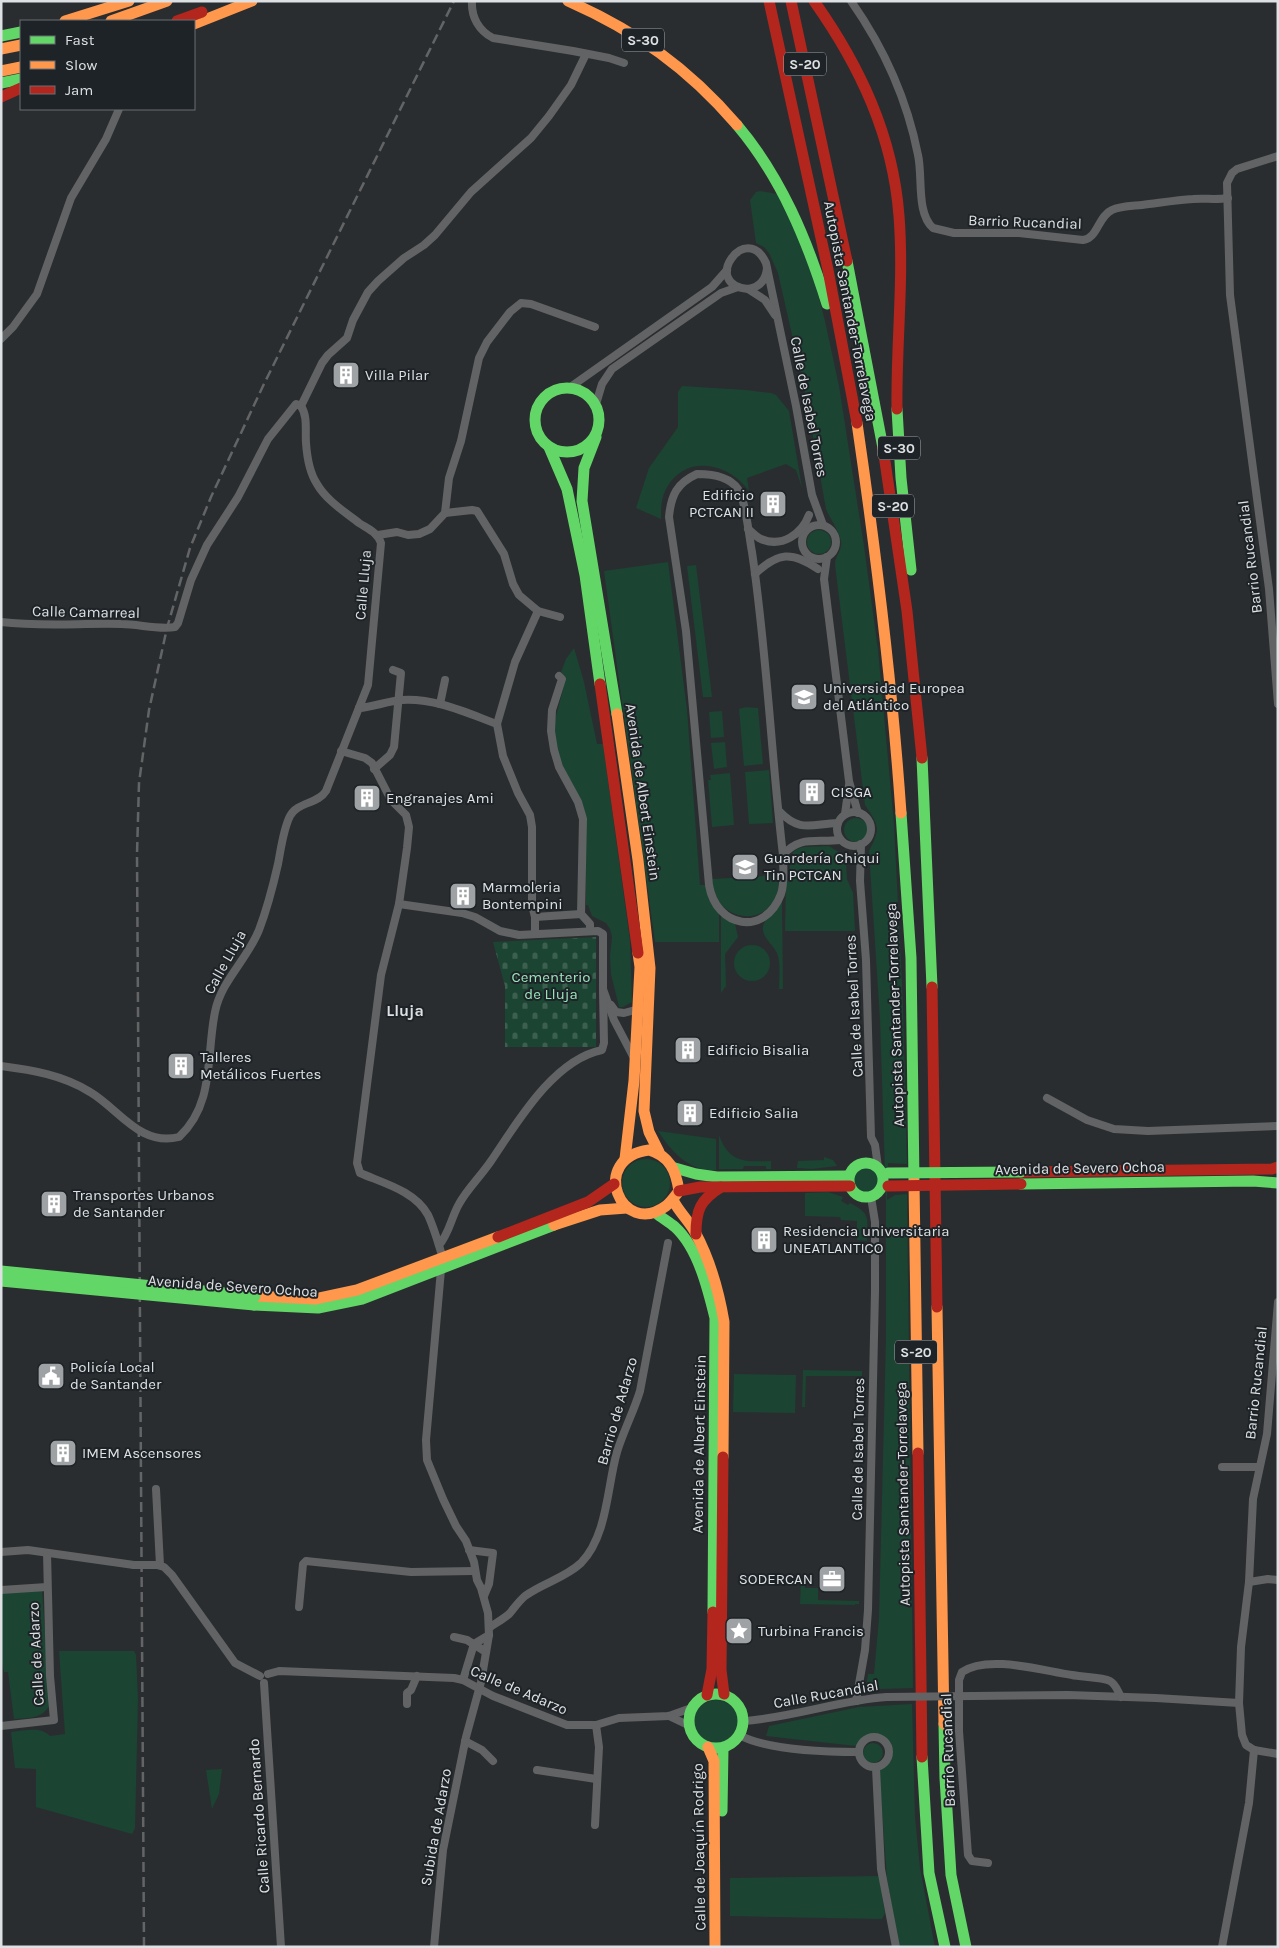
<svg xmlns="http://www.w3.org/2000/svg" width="1279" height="1948" font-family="Karla,sans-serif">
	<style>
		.green { fill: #1b4432 }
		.cemetery { fill: url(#cemetery-stones) }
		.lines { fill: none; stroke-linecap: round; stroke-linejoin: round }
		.street { stroke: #626364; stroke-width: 8 }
		.fast { stroke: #63d668; stroke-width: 11 }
		.slow { stroke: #ff974d; stroke-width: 11 }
		.jam { stroke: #b3261e; stroke-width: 11 }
		.rail { stroke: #636466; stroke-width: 2.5; stroke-dasharray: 10 5; stroke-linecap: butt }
		.street-bridge { stroke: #626364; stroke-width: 8 }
		.fast-bridge { stroke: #63d668; stroke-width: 11 }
		.jam-bridge { stroke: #b3261e; stroke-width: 11 }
		.labels { text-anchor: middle; stroke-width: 4; stroke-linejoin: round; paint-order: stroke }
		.shield { fill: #1e2327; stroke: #a4a8ab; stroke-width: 1 }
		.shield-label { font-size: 14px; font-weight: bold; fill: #dde1e3 }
		.street-label { font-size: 15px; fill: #dde1e3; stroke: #1e2327 }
		.poi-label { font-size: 15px; fill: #dde1e3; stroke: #1e2327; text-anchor: start }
		.park-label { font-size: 15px; fill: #99e5bb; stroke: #1e2327 }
		.neighbourhood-label { font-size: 16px; font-weight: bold; fill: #dde1e3; stroke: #1e2327 }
	</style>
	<defs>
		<pattern id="cemetery-stones" width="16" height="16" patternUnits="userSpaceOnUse" patternTransform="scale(1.25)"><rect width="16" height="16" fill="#1b4432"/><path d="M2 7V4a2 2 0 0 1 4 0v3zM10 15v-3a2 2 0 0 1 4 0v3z" fill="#3c5f50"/></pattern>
	</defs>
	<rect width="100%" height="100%" fill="#2a2d2f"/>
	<g class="green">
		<path d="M760 191 777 194 799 239 816 286 825 321 839 386 864 546 878 650 894 824 903 1004 907 1164 888 1163 887 1200 895 1195 907 1194 913 1688 879 1689 866 1687 868 1674H874L879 1619 886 1338V1203L880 1019 869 851C881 828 879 826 865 805L835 565C835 557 840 552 841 546 843 536 830 519 826 509L805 392 778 273 769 253 764 247 756 243 750 200 756 192Z"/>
		<path d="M682 386 746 390 771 393 776 395 789 411 802 488 796 470 786 464 747 478 749 491C729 463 685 453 666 489 661 498 661 509 661 519L636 508 649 468 678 427V392Z"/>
		<circle cx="819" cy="542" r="12"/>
		<path d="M668 562 687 710 700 885H706L709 900 719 913V942H655L604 571Z"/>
		<path d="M696 565 712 697H703L687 566Z"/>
		<path d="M574 648 584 682 597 744H603L630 940 632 1002 623 1007H619L611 974 610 956 612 937 610 929 606 923 592 916 588 905H586V817L582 803 559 758 554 737 555 720 566 678 561 672 566 659Z"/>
		<path d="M746 707 758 708 763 764 744 766 739 709Z"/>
		<path d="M722 711 724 737 711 738 709 712Z"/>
		<path d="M725 742 727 767 714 769 711 743Z"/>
		<path d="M769 770 773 823 749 824 745 772Z"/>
		<path d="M730 773 734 825 712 827 708 780H711L710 775Z"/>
		<circle cx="856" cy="830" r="12"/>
		<path d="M829 846 840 853 846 863 847 879 853 893 855 931H785L786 880H790C789 842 795 848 829 846Z"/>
		<path d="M779 875C779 884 778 895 773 902 758 925 725 918 715 895 713 890 713 884 712 879Z"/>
		<path d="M782 901 783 989H779C779 978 781 964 777 953 773 944 761 937 763 926 766 916 777 910 782 901Z"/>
		<path d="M721 916 735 924 738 937 725 954 726 986 721 993Z"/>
		<circle cx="752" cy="963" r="18"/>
		<path d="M658 1131 716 1139V1170C689 1172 671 1151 658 1131Z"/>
		<path d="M719 1135C729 1163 745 1162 771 1161V1169H766V1166H744L743 1169H719Z"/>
		<path d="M824 1157 833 1160 837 1166 812 1169 797 1168 798 1161 824 1160Z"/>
		<circle cx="646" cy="1183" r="24"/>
		<circle cx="866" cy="1180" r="14"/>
		<path d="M828 1192 843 1197 841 1201 848 1205 850 1203C872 1214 867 1219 867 1241L857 1240V1221L841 1220 840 1217 805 1216V1193Z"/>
		<path d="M803 1370 862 1371V1376H806L805 1407H802Z"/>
		<path d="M734 1374 796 1375 795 1413 733 1412Z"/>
		<path d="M801 1579H804L805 1588H818V1600L859 1601V1604H855V1605L800 1604Z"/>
		<path d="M42 1590 50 1704C43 1719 29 1718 14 1719L8 1672H4L1 1657V1592Z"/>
		<path d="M59 1651H134L136 1655 138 1699 135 1828 132 1834 36 1807V1769L15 1768 11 1732C25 1731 40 1726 50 1736L65 1734Z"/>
		<circle cx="716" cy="1722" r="22"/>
		<path d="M912 1704 915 1817 920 1868 935 1947H899L887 1878 879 1770 888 1763 892 1751 886 1738C871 1730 867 1735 856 1746L766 1736 769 1726 859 1707Z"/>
		<circle cx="873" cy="1753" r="10"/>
		<path d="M222 1769 219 1794 212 1809 206 1770Z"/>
		<path d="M879 1876 885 1913 882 1919 730 1916V1878Z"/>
	</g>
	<path class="cemetery" d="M596 937V1047H505V986L493 942Z"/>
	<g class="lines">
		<g class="street">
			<path d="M472 1C471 17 479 31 493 38L573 51 609 58 624 63"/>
			<path d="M851 1C884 48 907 99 918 155 923 177 916 213 933 228L954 233H1019L1083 240C1098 238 1098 216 1112 210 1120 206 1133 206 1142 205 1159 203 1176 200 1193 199 1205 198 1216 200 1228 198"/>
			<path d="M1278 156 1237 169 1232 173 1227 183 1230 295 1269 589 1278 704"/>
			<path d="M767 268C766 280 760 287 748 289 700 285 746 220 766 263L796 406 812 495 823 525"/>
			<path d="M748 289 765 300 775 315"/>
			<path d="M1 339 13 327 37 294 71 198 106 139 119 109"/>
			<path d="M569 388 712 287 727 270"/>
			<path d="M596 404 602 384 612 369 721 293 738 287"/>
			<path d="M697 474C712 474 729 476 738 489 746 501 749 537 752 552 767 653 771 754 783 855 783 867 785 882 781 894 765 937 716 928 709 885L686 631 669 517C671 495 677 483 697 474Z"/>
			<path d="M445 513 449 478 461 441 479 358 487 342 510 312 521 303 531 304 595 327"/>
			<circle cx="819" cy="542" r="17"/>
			<path d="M748 529C752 532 756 537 761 539 782 548 802 534 809 515"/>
			<path d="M378 535 397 532 408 535 419 534 430 529 445 513 472 510 477 511 504 554 513 584 519 595 538 611 560 617"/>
			<path d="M827 557 824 579 849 781 858 813"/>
			<path d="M755 574C778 552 792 551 818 569"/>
			<path d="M1 622C42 627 80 623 121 624 139 624 158 630 175 627L178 623 191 580 207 545 238 497 268 439 296 404 301 406"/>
			<path d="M559 676 562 679 552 710 551 731 554 750 559 767 578 802 583 819 581 914 590 924V931"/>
			<path d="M440 704 445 680"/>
			<path d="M359 708C373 707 388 701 402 700 435 698 467 713 497 724"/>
			<path d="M341 751 365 758 372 763 391 800 406 815 409 827 407 848 399 904 381 975 357 1163 360 1173C383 1183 415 1191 428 1215 434 1228 439 1245 443 1259"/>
			<path d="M374 769 390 755 394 747 401 673 393 670"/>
			<path d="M779 811C800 833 811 824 838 823"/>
			<circle cx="854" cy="829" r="17"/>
			<path d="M845 814 849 785"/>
			<path d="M861 844 860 881 866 960 871 1137 875 1145 878 1167"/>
			<path d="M783 855C800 835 817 843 840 840"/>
			<path d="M399 904 462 913 475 917 500 931 519 935 598 931 603 934V989L614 1020 635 1060"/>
			<path d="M535 917 581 914"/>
			<path d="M535 934V917L532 905V827L530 815 518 793 503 756 497 724 515 662 538 611"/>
			<path d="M611 1005 616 1012 624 1013 639 1009"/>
			<path d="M1 1066C32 1070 63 1075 90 1092 119 1109 140 1147 179 1137 215 1104 206 1055 215 1012 221 981 247 960 259 930 267 909 273 886 278 864 281 849 283 830 290 816 297 802 318 804 326 791L368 685 381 543C377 532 368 529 359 523 345 512 326 500 317 484 309 472 307 457 306 443 305 430 308 417 301 406L322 363 328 355 347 338 353 320 368 292 378 281 404 258 424 245 435 235 471 192 531 138 549 116 571 85 586 54"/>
			<path d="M1047 1098 1087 1120 1114 1129 1148 1131 1278 1126"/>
			<path d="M439 1245C449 1234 451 1218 459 1204 467 1189 481 1176 491 1161 517 1123 553 1060 602 1050L604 1043 603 991"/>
			<path d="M1278 1302 1267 1434 1253 1499 1249 1582 1241 1647 1239 1703 1242 1735 1246 1745 1254 1750 1278 1754"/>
			<path d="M1222 1467H1259"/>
			<path d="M156 1489 160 1565"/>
			<path d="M469 1550 493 1553 489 1584 484 1596"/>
			<path d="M1 1552 28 1550 134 1565"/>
			<path d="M157 1565 164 1567 172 1575 235 1663 260 1676"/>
			<path d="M1249 1582 1268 1579 1278 1580"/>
			<path d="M1 1590 47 1587"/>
			<path d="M299 1607 303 1564 306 1561 411 1572 474 1571"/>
			<path d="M489 1628C494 1624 507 1617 510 1613 515 1607 519 1601 525 1596 543 1583 565 1578 581 1563 608 1535 607 1486 617 1452 623 1432 634 1411 640 1391L668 1243"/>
			<path d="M454 1637 467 1640 486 1652"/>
			<path d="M268 1674 279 1671 454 1678 463 1680 493 1696 567 1725H596L619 1718 669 1716 694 1707"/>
			<path d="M463 1680 474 1644 489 1635"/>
			<path d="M264 1683 281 1947"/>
			<path d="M973 1696 1068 1695 1156 1698 1239 1703"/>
			<path d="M856 1701 865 1650 868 1610 875 1291V1222L871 1197"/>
			<path d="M407 1704V1693L411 1690 417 1676"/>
			<path d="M669 1716 690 1726"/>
			<path d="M743 1721C792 1718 839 1700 887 1697"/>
			<path d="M1 1726 54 1720 50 1676 47 1553"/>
			<path d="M739 1735C767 1750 826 1752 859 1752"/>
			<circle cx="874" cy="1752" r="15"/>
			<path d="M465 1741 482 1750 493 1761"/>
			<path d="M876 1768 881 1869 896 1947"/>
			<path d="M537 1770 596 1779"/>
			<path d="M595 1825 599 1747 596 1725"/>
			<path d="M988 1863 972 1861 968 1855 959 1731V1680L962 1672C988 1654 1043 1671 1072 1675 1081 1677 1102 1677 1110 1681 1116 1684 1118 1692 1121 1697"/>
			<path d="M434 1947 443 1850 466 1737 481 1682 489 1635 488 1613 481 1588 477 1580 474 1562 466 1541 456 1526 443 1499 427 1460 426 1440 441 1270"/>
			<path d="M1222 1947 1249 1803 1254 1750"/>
		</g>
		<g class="fast">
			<path d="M1 36 21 32"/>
			<path d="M1 83 21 79"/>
			<path d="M737 125C781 177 807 240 827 304"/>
			<path d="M847 261 883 448"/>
			<circle cx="567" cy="420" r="32"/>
			<path d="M897 409 901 478 911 570"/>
			<path d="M596 437 584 468 582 501 617 714"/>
			<path d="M549 447 567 489 585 575 600 684"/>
			<path d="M922 758 932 987"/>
			<path d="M901 813 911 958 914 1182"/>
			<circle cx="866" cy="1180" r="17"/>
			<path d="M675 1168 696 1174 717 1177 849 1176"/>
			<path d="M1021 1184 1253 1181 1278 1183"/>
			<path d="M656 1213C662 1218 669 1222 675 1227 698 1248 708 1289 715 1318L713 1612"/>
			<path d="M254 1305 318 1308 362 1299 554 1225"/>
			<circle cx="716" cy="1721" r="27"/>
			<path d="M944 1724 945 1778 951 1875 966 1947"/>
			<path d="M922 1757 929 1873 945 1947"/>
			<path d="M722 1811 723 1748"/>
		</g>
		<g class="slow">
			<path d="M568 1C636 31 688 68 737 125"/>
			<path d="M65 21 129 1"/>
			<path d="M111 21 167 1"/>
			<path d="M194 24 252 1"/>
			<path d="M1 49 21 45"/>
			<path d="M1 71 21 67"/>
			<path d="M857 423C876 553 892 682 901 813"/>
			<path d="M617 714 638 860 650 968 644 1111 649 1132 659 1152"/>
			<path d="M649 1150C670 1156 676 1171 679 1191 675 1196 671 1202 666 1206 621 1239 588 1158 649 1150Z"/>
			<path d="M625 1159 634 1081 640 967 638 953"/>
			<path d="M914 1182 918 1453"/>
			<path d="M673 1200C679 1212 689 1221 695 1232 710 1260 719 1292 724 1322L723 1457"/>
			<path d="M554 1225 600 1210 627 1208"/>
			<path d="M255 1296 315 1299 357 1290 498 1237"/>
			<path d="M937 1307 944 1724"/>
			<path d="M708 1747 714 1761 715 1947"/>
		</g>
		<g class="jam">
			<path d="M769 1 828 270 857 423"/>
			<path d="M791 1 847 261"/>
			<path d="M814 1C860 66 893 136 899 216 904 280 896 345 897 409"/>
			<path d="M177 21 202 12"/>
			<path d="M1 97 21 88"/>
			<path d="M883 448 907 611 922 758"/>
			<path d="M600 684 638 953"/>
			<path d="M932 987 937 1307"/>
			<path d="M1021 1172 1272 1169 1278 1167"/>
			<path d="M679 1191 700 1187 850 1186"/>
			<path d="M696 1234C696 1210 700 1200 721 1187"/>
			<path d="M498 1237 588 1202 614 1184"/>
			<path d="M918 1453 922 1757"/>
			<path d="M723 1457 721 1670 724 1694"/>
			<path d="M707 1695 712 1669 713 1612"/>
		</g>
		<path class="rail" d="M144 1947 137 854 139 783 149 710 167 628 190 548 211 497 263 386 454 1"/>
		<g class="street-bridge">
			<path d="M134 1565H157"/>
			<path d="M887 1697 973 1696"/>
		</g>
		<g class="fast-bridge">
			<path d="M888 1173 1021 1172"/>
			<path d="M1 1271 255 1296"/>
			<path d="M1 1281 254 1305"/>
		</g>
		<path class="jam-bridge" d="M888 1186 1021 1184"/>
	</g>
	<defs>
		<symbol id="building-square" viewBox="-11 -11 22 22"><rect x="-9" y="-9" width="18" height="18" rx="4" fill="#9ea2a4" stroke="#1e2327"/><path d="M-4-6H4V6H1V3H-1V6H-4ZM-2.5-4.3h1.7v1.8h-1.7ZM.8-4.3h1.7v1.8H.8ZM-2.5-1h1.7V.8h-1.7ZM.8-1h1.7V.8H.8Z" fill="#fff"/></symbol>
		<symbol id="university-square" viewBox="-11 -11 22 22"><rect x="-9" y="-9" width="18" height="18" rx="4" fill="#9ea2a4" stroke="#1e2327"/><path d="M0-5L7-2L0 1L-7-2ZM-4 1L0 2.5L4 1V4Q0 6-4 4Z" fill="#fff"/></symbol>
		<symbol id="school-square" viewBox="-11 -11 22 22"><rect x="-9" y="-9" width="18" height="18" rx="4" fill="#9ea2a4" stroke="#1e2327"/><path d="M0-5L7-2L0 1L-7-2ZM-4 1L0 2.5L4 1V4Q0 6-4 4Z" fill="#fff"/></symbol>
		<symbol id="civic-square" viewBox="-11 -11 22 22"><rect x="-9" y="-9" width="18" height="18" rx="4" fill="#9ea2a4" stroke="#1e2327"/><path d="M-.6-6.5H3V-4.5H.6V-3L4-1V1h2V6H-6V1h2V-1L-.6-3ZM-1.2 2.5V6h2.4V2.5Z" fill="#fff"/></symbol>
		<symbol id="office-square" viewBox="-11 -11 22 22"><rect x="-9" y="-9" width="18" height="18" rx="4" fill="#9ea2a4" stroke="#1e2327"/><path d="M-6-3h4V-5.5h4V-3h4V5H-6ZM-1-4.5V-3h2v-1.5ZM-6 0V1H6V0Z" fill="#fff"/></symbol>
		<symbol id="sight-square" viewBox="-11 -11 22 22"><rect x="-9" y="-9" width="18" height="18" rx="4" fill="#9ea2a4" stroke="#1e2327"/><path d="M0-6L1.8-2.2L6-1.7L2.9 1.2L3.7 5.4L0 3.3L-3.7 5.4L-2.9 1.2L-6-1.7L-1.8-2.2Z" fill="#fff"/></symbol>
	</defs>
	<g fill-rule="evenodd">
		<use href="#building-square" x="330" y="359" width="32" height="32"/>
		<use href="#building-square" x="757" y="488" width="32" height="32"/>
		<use href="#university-square" x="788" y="681" width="32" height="32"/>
		<use href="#building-square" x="796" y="776" width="32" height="32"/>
		<use href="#building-square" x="351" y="782" width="32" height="32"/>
		<use href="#school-square" x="729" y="851" width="32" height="32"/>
		<use href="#building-square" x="447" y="880" width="32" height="32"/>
		<use href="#building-square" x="672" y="1034" width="32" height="32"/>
		<use href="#building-square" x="165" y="1050" width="32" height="32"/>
		<use href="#building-square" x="674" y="1097" width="32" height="32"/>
		<use href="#building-square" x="38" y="1188" width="32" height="32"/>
		<use href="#building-square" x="748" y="1224" width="32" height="32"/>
		<use href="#civic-square" x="35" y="1360" width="32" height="32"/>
		<use href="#building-square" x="47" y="1437" width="32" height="32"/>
		<use href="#office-square" x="816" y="1563" width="32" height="32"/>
		<use href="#sight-square" x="723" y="1615" width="32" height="32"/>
	</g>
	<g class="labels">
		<g class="shield">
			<rect x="622" y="28.5" width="42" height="23" rx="4"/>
			<rect x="784" y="52.5" width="42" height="23" rx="4"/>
			<rect x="878" y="436.5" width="42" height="23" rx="4"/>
			<rect x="872" y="494.5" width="42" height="23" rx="4"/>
			<rect x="895" y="1340.5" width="42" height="23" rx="4"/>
		</g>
		<g class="shield-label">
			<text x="643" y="45">S-30</text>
			<text x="805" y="69">S-20</text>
			<text x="899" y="453">S-30</text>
			<text x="893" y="511">S-20</text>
			<text x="916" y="1357">S-20</text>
		</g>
		<g class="street-label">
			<text transform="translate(1025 222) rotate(2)" y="5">Barrio Rucandial</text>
			<text transform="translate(850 311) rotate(79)" y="5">Autopista Santander-Torrelavega</text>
			<text transform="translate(809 407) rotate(79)" y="5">Calle de Isabel Torres</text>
			<text transform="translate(1250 557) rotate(-97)" y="5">Barrio Rucandial</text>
			<text transform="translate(363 585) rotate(-85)" y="5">Calle Lluja</text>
			<text transform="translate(86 612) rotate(1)" y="5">Calle Camarreal</text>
			<text transform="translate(643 792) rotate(82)" y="5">Avenida de Albert Einstein</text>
			<text transform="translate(225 962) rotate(-61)" y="5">Calle Lluja</text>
			<text transform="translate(854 1006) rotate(-93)" y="5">Calle de Isabel Torres</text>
			<text transform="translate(895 1015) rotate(-92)" y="5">Autopista Santander-Torrelavega</text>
			<text transform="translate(1080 1168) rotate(-1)" y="5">Avenida de Severo Ochoa</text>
			<text transform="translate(233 1286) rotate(4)" y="5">Avenida de Severo Ochoa</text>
			<text transform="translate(1256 1383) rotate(-84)" y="5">Barrio Rucandial</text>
			<text transform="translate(617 1411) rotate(-74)" y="5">Barrio de Adarzo</text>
			<text transform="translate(699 1444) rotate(-89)" y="5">Avenida de Albert Einstein</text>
			<text transform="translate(858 1449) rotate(-89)" y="5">Calle de Isabel Torres</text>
			<text transform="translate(903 1494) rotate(-91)" y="5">Autopista Santander-Torrelavega</text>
			<text transform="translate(36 1654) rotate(-93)" y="5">Calle de Adarzo</text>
			<text transform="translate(519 1690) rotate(23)" y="5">Calle de Adarzo</text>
			<text transform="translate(826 1694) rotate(-10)" y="5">Calle Rucandial</text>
			<text transform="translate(948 1750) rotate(-92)" y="5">Barrio Rucandial</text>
			<text transform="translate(259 1816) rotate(-94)" y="5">Calle Ricardo Bernardo</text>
			<text transform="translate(436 1827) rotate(-80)" y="5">Subida de Adarzo</text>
			<text transform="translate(699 1847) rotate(-91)" y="5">Calle de Joaquín Rodrigo</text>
		</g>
		<g class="poi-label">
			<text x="365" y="380">Villa Pilar</text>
			<text x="754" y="500" text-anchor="end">Edificio<tspan x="754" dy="17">PCTCAN II</tspan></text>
			<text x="823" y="693">Universidad Europea<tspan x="823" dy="17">del Atlántico</tspan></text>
			<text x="831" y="797">CISGA</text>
			<text x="386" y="803">Engranajes Ami</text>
			<text x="764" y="863">Guardería Chiqui<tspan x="764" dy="17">Tin PCTCAN</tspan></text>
			<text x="482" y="892">Marmoleria<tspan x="482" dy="17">Bontempini</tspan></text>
			<text x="707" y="1055">Edificio Bisalia</text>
			<text x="200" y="1062">Talleres<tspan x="200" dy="17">Metálicos Fuertes</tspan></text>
			<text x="709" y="1118">Edificio Salia</text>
			<text x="73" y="1200">Transportes Urbanos<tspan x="73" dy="17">de Santander</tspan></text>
			<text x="783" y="1236">Residencia universitaria<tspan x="783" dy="17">UNEATLANTICO</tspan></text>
			<text x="70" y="1372">Policía Local<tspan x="70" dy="17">de Santander</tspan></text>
			<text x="82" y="1458">IMEM Ascensores</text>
			<text x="813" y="1584" text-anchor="end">SODERCAN</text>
			<text x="758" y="1636">Turbina Francis</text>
		</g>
		<g class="park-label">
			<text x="551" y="982">Cementerio<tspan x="551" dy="17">de Lluja</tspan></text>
		</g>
		<g class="neighbourhood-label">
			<text x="405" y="1016">Lluja</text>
		</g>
	</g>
	<rect width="1279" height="1948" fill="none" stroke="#dde1e3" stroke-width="5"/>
	<rect x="20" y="20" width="175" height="90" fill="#1e2327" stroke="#6a6f72"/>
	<rect x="30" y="36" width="25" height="8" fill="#63d668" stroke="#6a6f72"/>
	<text x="65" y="45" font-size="15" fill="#dde1e3">Fast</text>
	<rect x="30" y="61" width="25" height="8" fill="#ff974d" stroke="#6a6f72"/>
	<text x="65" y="70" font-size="15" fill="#dde1e3">Slow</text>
	<rect x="30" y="86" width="25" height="8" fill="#b3261e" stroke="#6a6f72"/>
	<text x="65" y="95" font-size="15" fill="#dde1e3">Jam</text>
</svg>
